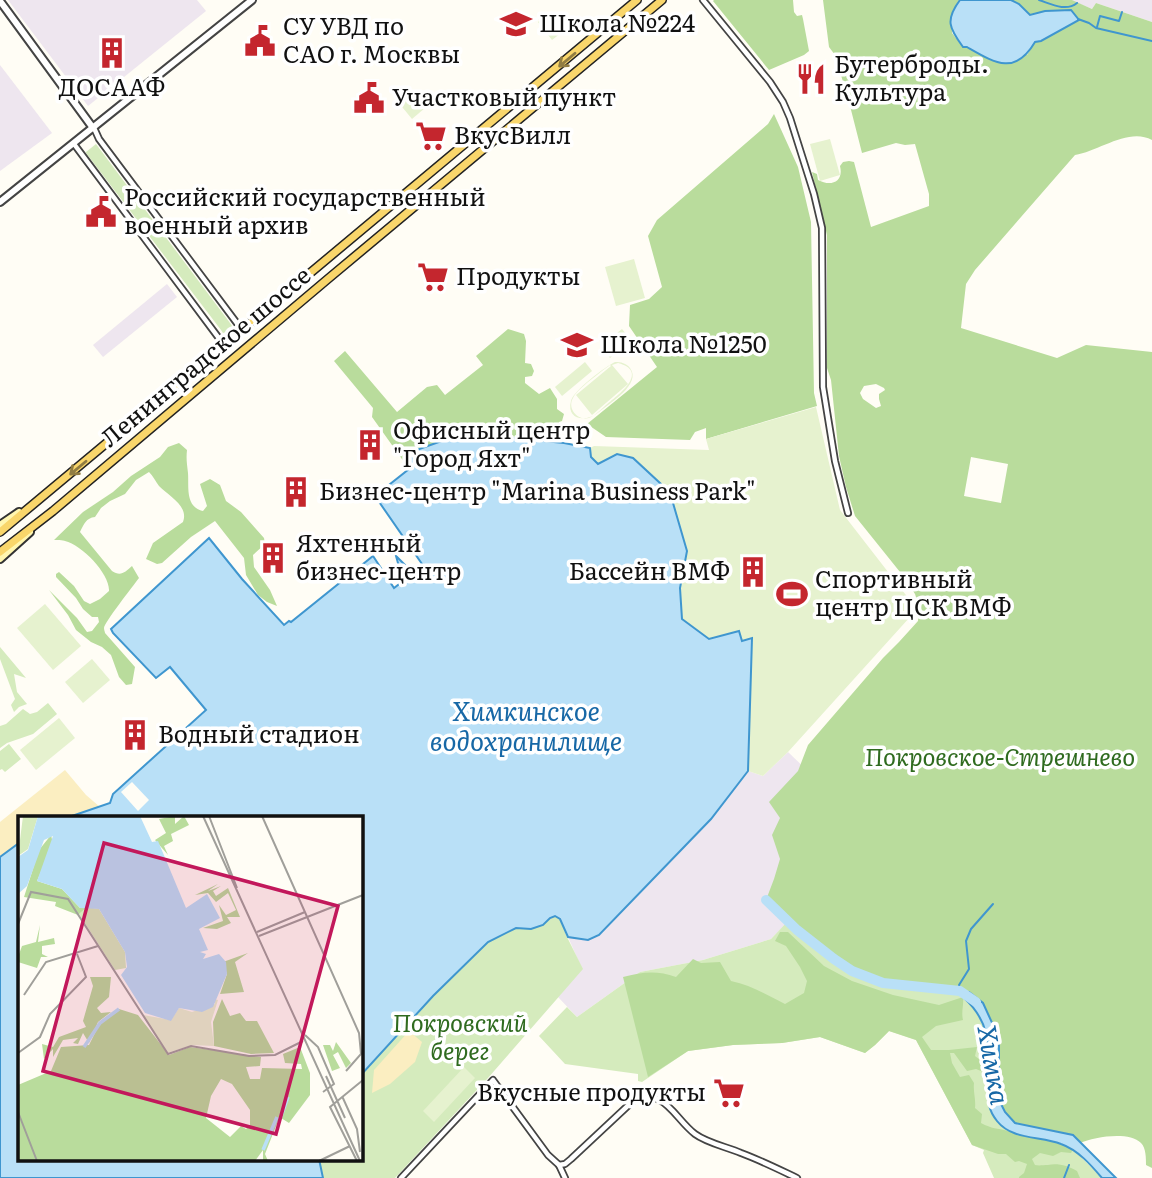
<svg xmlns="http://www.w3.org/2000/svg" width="1152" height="1178" font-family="Literata,serif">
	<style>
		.industrial { fill: #eee6ef }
		.green { fill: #d5ebbd }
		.forest { fill: #b9dc9c; fill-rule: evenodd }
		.sand { fill: #fbeec1 }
		.pitch { fill: #e6f2cf; fill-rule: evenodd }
		.water { fill: #b9e0f7; stroke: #3f96cf; stroke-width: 2 }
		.pier { fill: #fffdf5 }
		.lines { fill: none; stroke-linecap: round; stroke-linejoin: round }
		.stream { stroke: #3f96cf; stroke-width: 2 }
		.river { stroke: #b9e0f7; stroke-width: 10 }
		.minor-casing { stroke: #444; stroke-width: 8 }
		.tertiary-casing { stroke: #444; stroke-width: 10 }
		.secondary-casing { stroke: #333; stroke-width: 10 }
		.primary-casing { stroke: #222; stroke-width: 10 }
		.minor { stroke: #fff; stroke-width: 4.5 }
		.tertiary { stroke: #fff; stroke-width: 6 }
		.secondary { stroke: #fff6b0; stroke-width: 6 }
		.primary { stroke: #f9d66b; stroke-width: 7 }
		.oneway { stroke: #917d42 }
		.labels { text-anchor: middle; stroke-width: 7; stroke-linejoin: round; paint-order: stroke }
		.poi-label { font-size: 24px; fill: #111; stroke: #fff; text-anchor: start }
		.street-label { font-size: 24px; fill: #111; stroke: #fff }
		.park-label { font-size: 24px; font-style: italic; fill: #2f6b1f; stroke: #fff }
		.water-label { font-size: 26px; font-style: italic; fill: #1768a6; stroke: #fff }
		.inset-river { fill: none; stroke: #b9e0f7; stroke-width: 3.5 }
		.inset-road { fill: none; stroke: #a09f9a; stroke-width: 2 }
		.view { fill: #c2185b; fill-opacity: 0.15; stroke: #c2185b; stroke-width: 3.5 }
		.inset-edge { fill: none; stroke: #111; stroke-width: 3.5 }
	</style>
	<rect width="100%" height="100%" fill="#fffdf5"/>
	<g class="industrial">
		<path d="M8 0H197L206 11 88 106Z"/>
		<path d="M1071 0H1152V22L1096 3 1092 9Z"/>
		<path d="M0 65 52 133 0 171Z"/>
		<path d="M167 284 177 297 103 357 93 345Z"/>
		<path d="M788 752 859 820 803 906 771 939 703 960 640 972 577 1017 558 997 582 969 568 937 588 940 600 935 711 819 748 771 763 776Z"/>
	</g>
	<g class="green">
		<path d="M96 144 230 323 232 326 230 331 223 333 221 330 86 153V152Z"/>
		<path d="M0 647 26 678 14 674 17 692 27 704 19 707 14 712 11 705 15 699 0 659Z"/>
		<path d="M48 703 57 714 33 734 7 743 0 748V726L6 724 23 709 30 714 37 712Z"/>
		<path d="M9 744 21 759 5 772 2 769 0 770V751Z"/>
		<path d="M555 916 560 919 566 935 583 969 488 1078 395 1178H323L319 1159H360L361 1075 433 996 488 942 516 928 531 929 543 925 550 918Z"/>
		<path d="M788 921C815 947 847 974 884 983 908 989 935 988 960 991L967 994 963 997 974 1007 987 1034V1101L1073 1149 1102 1178H994L983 1153 984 1150 972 1145 916 1040 889 1031 875 1045 865 1053 820 1037 782 1043 733 1045 688 1051 642 1082 638 1081V1074L565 1064 539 1036 567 1007 577 1017 640 972 703 960 771 939Z"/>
	</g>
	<g class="forest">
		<path d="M714 0H793L794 12 797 16 802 15 803 19 809 51 804 55 769 70 713 1Z"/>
		<path d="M823 0H960L958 1 952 33 963 47 1027 55 1035 42 1041 41 1079 19 1045 11 1030 15 1019 4 1011 0H1072L1092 9 1096 3 1152 22V140C1129 127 1099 151 1075 155L975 270 966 284 961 328 1057 358 1086 345 1152 352V1168L1146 1165C1146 1158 1146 1148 1141 1143 1129 1131 1094 1137 1080 1143L1073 1135 1015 1123 1005 1112 1000 1102 999 1092V1038L982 1003 960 991 883 983 852 971 834 959 797 930 766 900 774 879 780 859 772 835 780 818 769 802 798 771 808 745 883 658 899 642 918 621 919 606 915 594 904 577 855 516 846 487 839 456 831 380 827 368V235L812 172 817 174 818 180C831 187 844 182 840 166L843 162 849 161 854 162 871 227 929 206V194L915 144 905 145 896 143 862 153 849 102 835 55 829 47ZM876 384 884 388 885 390 879 394V399L881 406 876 408 863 399 860 393 864 386ZM971 457 1008 464 1001 503 964 496Z"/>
		<path d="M774 114 798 167 811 222 814 393 817 406 706 439V428L695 432 690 440 606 437 587 424 657 367 629 326 630 305 649 299 662 287 648 236 657 220 768 124Z"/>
		<path d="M508 329 524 334 526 341 525 363 531 364 534 371 532 376 525 377V383L539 394 550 388 557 399V409L564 414 562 421 559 422V429L564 443 464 433 409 469 372 417 373 408 334 361 345 351 397 412 427 387 437 385 445 395 483 365 476 356Z"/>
		<path d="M179 443 187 450C186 459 187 464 188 473 189 487 185 507 203 511L207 506 200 484 210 479 220 485 226 501 241 512 264 538 265 544 253 555 254 567 270 590 277 606 267 602 258 595 246 575 244 558 215 521 191 537 162 563 157 564 146 559 153 543 183 522C189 506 169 496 159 486 156 482 153 476 149 472L136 480 125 494 110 501 101 508 95 517C86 518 84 524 80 532L112 571C121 577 125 572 132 566L139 578C133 586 104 623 104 628 104 630 105 632 105 633L135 667 132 684 126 685 119 677 111 655 102 647 91 642 76 630 68 615 49 590 77 618 87 632 92 631 99 622 98 617H92L83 609 76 598 56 577V574L59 572 74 586 84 601 90 604 100 599 109 591C110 574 82 545 65 541 64 540 55 540 54 540L83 512 113 492 131 476 160 457 168 447Z"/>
		<path d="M780 932H788L824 966 852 981 893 995 939 1005 963 997C964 1005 961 1012 963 1020L936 1026 922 1037 931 1050H949L977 1047 975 1056 980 1060 983 1068 981 1071 976 1069 967 1071 954 1053H950L952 1063 960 1077 969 1075 974 1083C973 1092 976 1099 975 1108L982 1114 981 1123C992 1129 997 1128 1008 1131 1030 1136 1052 1139 1073 1149L1071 1153 1061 1152 1053 1156 1040 1153 1032 1159 1035 1165C1039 1166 1043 1165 1048 1165 1058 1163 1068 1166 1077 1171L1080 1178H1019V1177L1024 1173 1027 1164 1019 1161 1015 1162 1006 1154H998L972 1145 916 1040 889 1031 875 1045 865 1053 820 1037 782 1043 733 1045 688 1051 648 1077 623 977C642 972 657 970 676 977L693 959 701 963 720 962 731 981C751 985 767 995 785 1004L804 993 807 981 800 967 786 946 775 941Z"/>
	</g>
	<g class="sand">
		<path d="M65 770 86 795 100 807 66 817 19 818V843L0 857V822Z"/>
		<path d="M409 1031 422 1042 415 1062 390 1084 372 1093 374 1070Z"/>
	</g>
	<g class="pitch">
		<path d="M550 12 565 30 552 40 538 22Z"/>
		<path d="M411 91 425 108 412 119 398 102Z"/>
		<path d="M830 139 840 175 820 181 810 144Z"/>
		<path d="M634 259 645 298 616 306 605 267Z"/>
		<path d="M622 329 631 340 610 358 601 346Z"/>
		<path d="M585 362 592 371 562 396 555 387Z"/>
		<path d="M615 362C621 362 626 363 630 368 642 384 610 403 599 412 586 423 566 420 571 401 573 391 606 366 615 362ZM618 363C648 371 622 392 611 401 604 406 597 415 589 418 577 421 567 408 573 398 577 389 601 372 610 365L611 366 576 395 592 415 628 384 612 365Z"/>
		<path d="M816 407 840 510 909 599 910 617 788 752 763 776 748 771 752 639 742 641 739 631 709 640 682 619 680 588 687 551 617 454 598 465 591 457 590 448 594 446 709 450 706 439Z"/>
		<path d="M45 604 81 646 53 670 17 628Z"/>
		<path d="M92 659 110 680 83 703 65 682Z"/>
		<path d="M59 718 75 738 36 770 20 750Z"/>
		<path d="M464 1067 475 1078 434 1122 423 1111Z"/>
	</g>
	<g class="water">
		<path d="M960 0H1011L1019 4 1030 15 1045 11 1071 10 1079 20 1041 41 1035 42C1015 76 995 63 967 47H963C949 28 945 20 960 0Z"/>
		<path d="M464 433 564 443 590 448 591 457 598 464 617 454 633 458 661 484 673 503 687 551 680 588 682 619 709 639 739 631 742 641 752 638 748 771 711 819 599 935 588 940 568 937 560 919 555 916 550 918 543 925 531 929 516 928 488 942 433 996 361 1075 360 818H66L110 803 113 794 206 710 170 667 156 678 113 633 111 629 209 538 242 579 284 625 289 621 291 622 373 556 394 588 403 581 396 556 411 571 422 564 375 496 409 469 408 453Z"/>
		<path d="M19 843V1159H319L323 1178H0V857Z"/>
		<path d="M969 992 983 1003 999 1038V1092L1000 1102 1005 1112 1015 1123 1073 1135 1116 1178H1102C1091 1165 1078 1150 1061 1144 1040 1136 1012 1140 997 1121 987 1108 988 1100 988 1085 988 1048 993 1024 963 997Z"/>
	</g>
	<path class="pier" d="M132 782 149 800 138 811 121 792Z"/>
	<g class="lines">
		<g class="stream">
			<path d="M1039 0C1051 4 1066 12 1077 3"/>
			<path d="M1078 19 1089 23 1096 28 1152 41"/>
			<path d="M1097 27 1100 16 1119 21 1122 12"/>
			<path d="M960 991 959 985 969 969 966 941 971 929 993 904"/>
			<path d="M1064 1178 1069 1165"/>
		</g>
		<path class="river" d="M766 900 797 930 834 959 852 971 883 983 960 991 976 1002"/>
		<defs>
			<g id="minor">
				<path d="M703 0 770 82 783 102 790 118 814 194 822 228 823 387 835 461 848 513"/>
				<path d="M94 128 99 139 242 330"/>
				<path d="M74 144 224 345"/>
				<path d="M559 1165 565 1164 571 1159 633 1101C664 1086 674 1118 695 1134 707 1143 727 1147 741 1153 760 1160 778 1169 797 1178"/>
				<path d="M401 1178 493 1080 548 1155 559 1165 565 1178"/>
			</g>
			<g id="tertiary">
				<path d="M0 1 93 128"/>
				<path d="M0 202 252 0"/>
			</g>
			<g id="secondary">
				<path d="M0 525 19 512"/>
				<path d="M0 559 30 532"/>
			</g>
			<g id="primary">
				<path d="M0 532 637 0"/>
				<path d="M0 552 53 511 329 278 662 0"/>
			</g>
		</defs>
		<use href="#minor" class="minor-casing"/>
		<use href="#tertiary" class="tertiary-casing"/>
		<use href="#secondary" class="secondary-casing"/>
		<use href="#primary" class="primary-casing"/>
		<use href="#minor" class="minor"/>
		<use href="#tertiary" class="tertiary"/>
		<use href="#secondary" class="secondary"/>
		<use href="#primary" class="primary"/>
	</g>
	<defs><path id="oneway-shaft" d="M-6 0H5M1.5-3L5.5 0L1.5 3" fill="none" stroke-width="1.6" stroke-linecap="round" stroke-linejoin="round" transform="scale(1.75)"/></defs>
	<g class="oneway">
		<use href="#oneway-shaft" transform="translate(567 60) rotate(140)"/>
		<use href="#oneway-shaft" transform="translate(78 468) rotate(140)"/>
	</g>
	<defs>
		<symbol id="school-bare" viewBox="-9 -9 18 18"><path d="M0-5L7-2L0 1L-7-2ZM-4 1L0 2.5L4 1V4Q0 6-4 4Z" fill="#c4262e" stroke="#fff" stroke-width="2.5" paint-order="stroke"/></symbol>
		<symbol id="civic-bare" viewBox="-9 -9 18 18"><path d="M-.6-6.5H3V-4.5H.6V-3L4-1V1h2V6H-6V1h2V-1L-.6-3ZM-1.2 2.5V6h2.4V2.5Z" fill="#c4262e" stroke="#fff" stroke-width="2.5" paint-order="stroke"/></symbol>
		<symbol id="building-bare" viewBox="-9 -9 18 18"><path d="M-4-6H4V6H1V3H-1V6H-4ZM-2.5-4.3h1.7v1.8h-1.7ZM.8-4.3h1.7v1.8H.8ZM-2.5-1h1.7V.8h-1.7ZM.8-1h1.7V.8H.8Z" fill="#c4262e" stroke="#fff" stroke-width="2.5" paint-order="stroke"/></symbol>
		<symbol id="restaurant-bare" viewBox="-9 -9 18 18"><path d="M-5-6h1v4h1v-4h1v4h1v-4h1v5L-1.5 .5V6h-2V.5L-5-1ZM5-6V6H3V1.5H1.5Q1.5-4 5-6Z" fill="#c4262e" stroke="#fff" stroke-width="2.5" paint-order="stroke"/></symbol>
		<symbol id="supermarket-bare" viewBox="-9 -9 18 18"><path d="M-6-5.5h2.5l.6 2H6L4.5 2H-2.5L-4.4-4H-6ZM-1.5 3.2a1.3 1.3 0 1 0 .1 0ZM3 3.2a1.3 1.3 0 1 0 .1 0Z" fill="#c4262e" stroke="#fff" stroke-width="2.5" paint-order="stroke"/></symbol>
		<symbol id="stadium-bare" viewBox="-9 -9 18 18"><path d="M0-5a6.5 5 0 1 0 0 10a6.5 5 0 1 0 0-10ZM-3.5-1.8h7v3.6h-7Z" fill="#c4262e" stroke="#fff" stroke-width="2.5" paint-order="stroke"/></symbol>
	</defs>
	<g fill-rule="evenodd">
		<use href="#school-bare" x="494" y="2" width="44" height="44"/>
		<use href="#civic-bare" x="238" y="19" width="44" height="44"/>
		<use href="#building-bare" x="90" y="31" width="44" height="44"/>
		<use href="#restaurant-bare" x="789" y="57" width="44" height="44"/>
		<use href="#civic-bare" x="347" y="76" width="44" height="44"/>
		<use href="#supermarket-bare" x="409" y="114" width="44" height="44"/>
		<use href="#civic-bare" x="79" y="190" width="44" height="44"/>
		<use href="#supermarket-bare" x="411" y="255" width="44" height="44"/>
		<use href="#school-bare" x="555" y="323" width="44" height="44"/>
		<use href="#building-bare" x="348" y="423" width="44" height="44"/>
		<use href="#building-bare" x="274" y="470" width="44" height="44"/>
		<use href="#building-bare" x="251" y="536" width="44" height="44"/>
		<use href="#building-bare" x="731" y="550" width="44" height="44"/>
		<use href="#stadium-bare" x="770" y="572" width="44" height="44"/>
		<use href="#building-bare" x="113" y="713" width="44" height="44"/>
		<use href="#supermarket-bare" x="707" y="1071" width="44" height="44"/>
	</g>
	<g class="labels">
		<g class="poi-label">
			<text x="539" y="32">Школа №224</text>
			<text x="283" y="35">СУ УВД по<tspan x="283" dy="28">САО г. Москвы</tspan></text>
			<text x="834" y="73">Бутерброды.<tspan x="834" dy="28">Культура</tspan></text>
			<text x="112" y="96" text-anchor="middle">ДОСААФ</text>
			<text x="392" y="106">Участковый пункт</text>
			<text x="454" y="144">ВкусВилл</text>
			<text x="124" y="206">Российский государственный<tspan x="124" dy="28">военный архив</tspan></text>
			<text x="456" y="285">Продукты</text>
			<text x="600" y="353">Школа №1250</text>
			<text x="393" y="439">Офисный центр<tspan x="393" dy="28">"Город Яхт"</tspan></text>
			<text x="319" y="500">Бизнес-центр "Marina Business Park"</text>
			<text x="296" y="552">Яхтенный<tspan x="296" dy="28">бизнес-центр</tspan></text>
			<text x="730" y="580" text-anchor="end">Бассейн ВМФ</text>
			<text x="815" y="588">Спортивный<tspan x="815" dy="28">центр ЦСК ВМФ</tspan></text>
			<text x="158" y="743">Водный стадион</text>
			<text x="706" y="1101" text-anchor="end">Вкусные продукты</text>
		</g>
		<g class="street-label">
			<text transform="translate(206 357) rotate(-40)" y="8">Ленинградское шоссе</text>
		</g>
		<g class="park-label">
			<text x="1000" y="766">Покровское-Стрешнево</text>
			<text x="460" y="1032">Покровский<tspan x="460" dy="28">берег</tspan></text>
		</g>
		<g class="water-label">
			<text x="526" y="721">Химкинское<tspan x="526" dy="30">водохранилище</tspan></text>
			<text transform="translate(993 1065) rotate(80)" y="9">Химка</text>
		</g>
	</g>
	<g transform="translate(18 816)">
		<rect width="345" height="345" fill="#fffdf5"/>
		<path d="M5 0H20L10 33 0 40ZM69 91 81 93 107 136 108 152 97 154 61 98Z" fill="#d5ebbd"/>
		<path d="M157 0V8L166 0 171 9 153 18 155 25 146 30 150 39 137 24 148 17 141 3ZM33 19 35 28 19 65 44 73 62 92 69 91 60 99 37 90 38 86 6 81 21 34ZM200 68 190 75 203 70 195 75 198 80 210 72 222 101H209L213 107 199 113 185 112 205 105 201 89 208 99 218 94 210 77 198 86 190 77 177 79ZM22 109 20 126 36 122 37 128 24 130V138L30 141H23L19 152 0 146V141L4 130 18 126ZM230 137 217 146 226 176 202 178 209 158 205 146ZM72 161H93L91 181 79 192 83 197 93 196 80 206 71 227 65 217 60 228 55 227 60 222 45 224 35 241V233L26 243 24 228 35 231 41 221 68 211 65 205 75 170ZM204 183 212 200 222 197 228 205H239L256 237 233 238 196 230 195 206ZM101 193 120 199 151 239 172 231 243 241 242 250 228 251 232 263H242L244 252 284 253 283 248 267 247 265 238 282 231 292 257V279L271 307 263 302 260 305 247 338 250 345H245V334L237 345H0V269L33 255 43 231 71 229 82 207ZM203 263 214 268 232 294V309L228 313 223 310 212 321 188 302 193 280ZM318 226 333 247 328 252 320 236 315 239 322 252 314 255 305 229H312L315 235Z" fill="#b9dc9c" fill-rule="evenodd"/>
		<path d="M196 183 200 184 193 206 196 230 174 229 149 237 125 199 153 204 161 192 174 196 197 188Z" fill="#e6f2cf"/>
		<path d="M20 0H122L134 26 140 25 168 92 189 78 202 102 181 113 190 134 182 136 188 138 185 143 201 138 208 146 209 158 195 191 184 196 161 192 153 205 127 197 103 159 109 151 107 136 81 93 62 92 44 73 19 65 35 20 26 24 9 70 0 78V41L10 34Z" fill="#b9e0f7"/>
		<path class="inset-river" d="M66 231 82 207 101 193M262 303 270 281M245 334 259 301"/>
		<path class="inset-road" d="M185 0 342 345M191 0 219 72M244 0 341 217 343 238 328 255M0 108 13 76 50 83 150 238 173 230 231 240 257 239 285 225M239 116 287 96M241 120 345 79M6 179 28 146 80 130M287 219 300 231 316 268 305 276M0 237 22 221 32 198 68 161 59 138M308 260 327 302M324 280 339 313 342 336M0 296 19 345M301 345 332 330M339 345 312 291 345 264"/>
		<path class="view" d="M86 27 320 90 258 318 25 255Z"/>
		<rect width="345" height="345" class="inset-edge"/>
	</g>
</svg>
